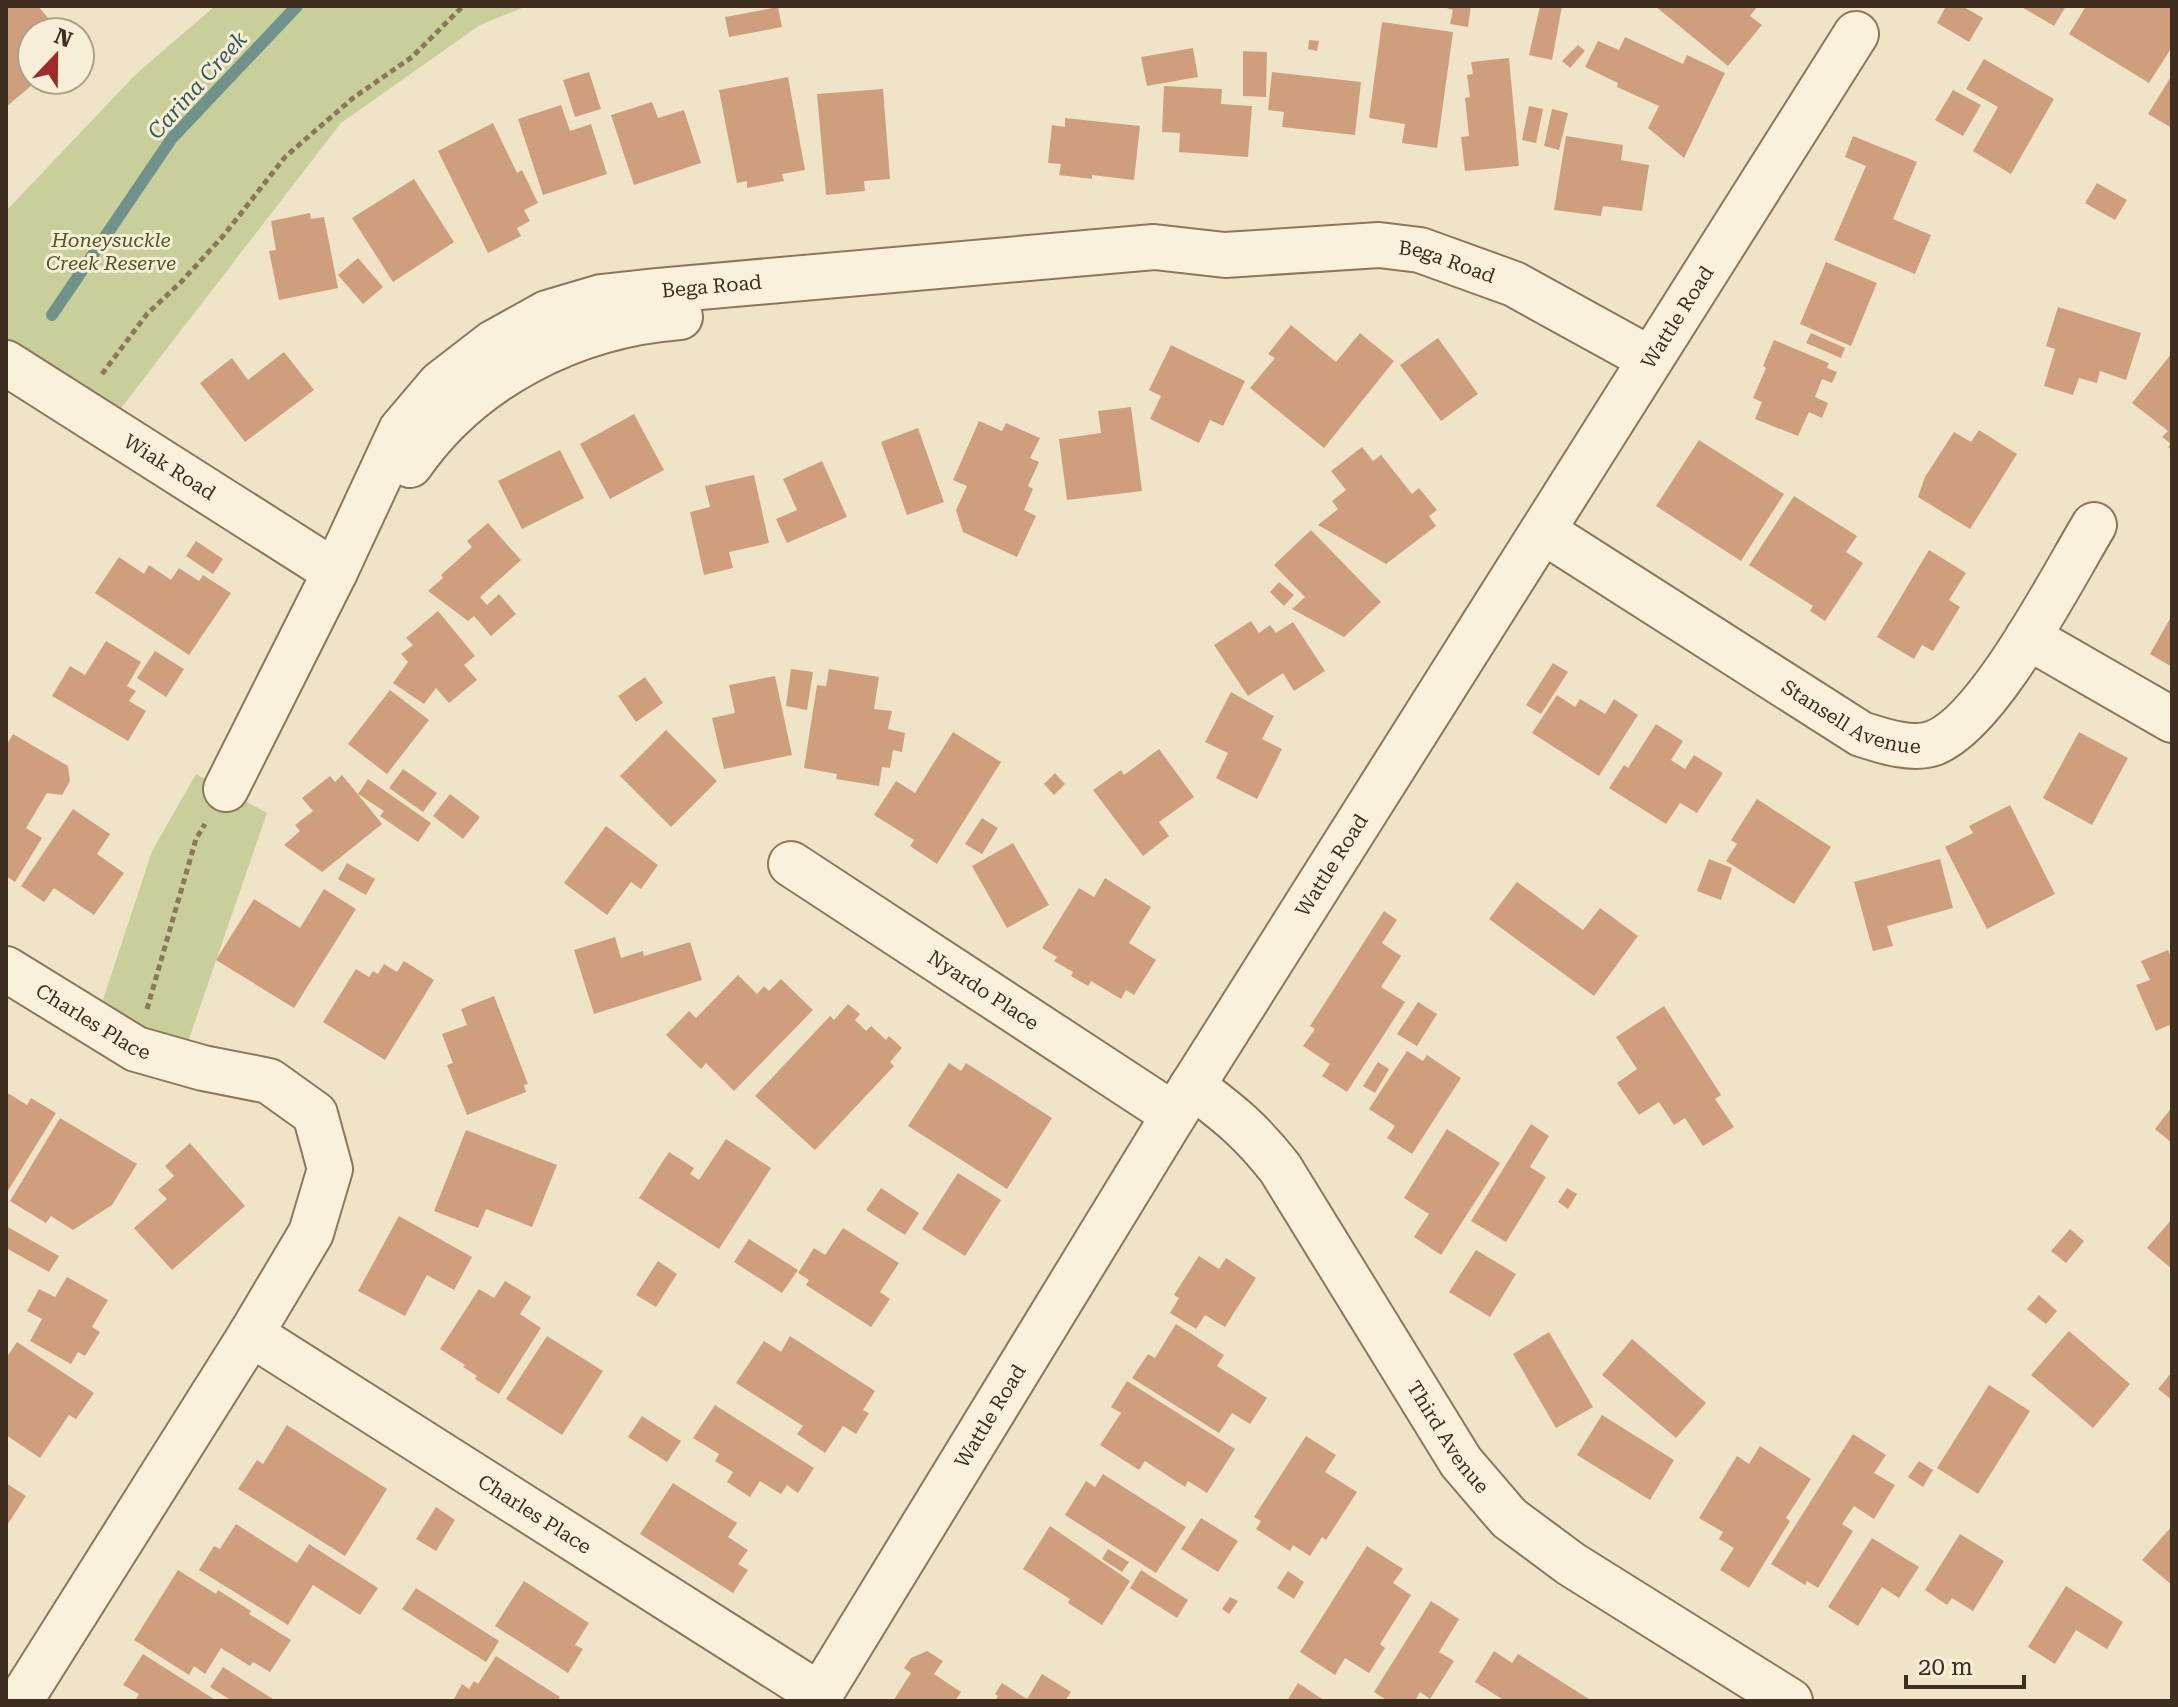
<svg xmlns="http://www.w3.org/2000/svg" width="2178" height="1707" font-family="'Roboto Serif',serif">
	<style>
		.green { fill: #c9cf9b }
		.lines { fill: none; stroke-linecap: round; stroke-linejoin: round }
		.stream { stroke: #6f938a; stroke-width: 12 }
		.building { fill: #cf9f7d }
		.minor-casing { stroke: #8d765c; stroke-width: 48 }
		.path { stroke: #8d765c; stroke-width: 5; stroke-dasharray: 6 4; stroke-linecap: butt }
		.minor { stroke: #faf1dc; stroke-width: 44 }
		.labels { text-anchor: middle; stroke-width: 6; stroke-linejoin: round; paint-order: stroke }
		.park-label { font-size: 20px; font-style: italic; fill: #4d5a26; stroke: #f7eed8 }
		.street-label { font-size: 20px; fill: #3d2e20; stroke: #f7eed8 }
		.water-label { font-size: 22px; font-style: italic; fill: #2f5d5a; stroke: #f7eed8 }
	</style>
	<rect width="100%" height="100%" fill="#f0e4c8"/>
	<g class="green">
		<path d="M215 6H527L480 25 341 123 108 425 6 363V211L136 74Z"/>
		<path d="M196 774 267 813 181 1062 95 1024 152 851Z"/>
	</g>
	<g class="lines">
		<path class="stream" d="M52 315 172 138 297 6"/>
	</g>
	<g class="building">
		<path d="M6 6H38L60 32H32V80H38L6 107Z"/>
		<path d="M1440 6H1471L1468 27 1450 24 1453 10Z"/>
		<path d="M1540 6H1562L1552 60 1529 55Z"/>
		<path d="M1655 6H1758L1750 16 1762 25 1728 66Z"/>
		<path d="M1946 6H1962L1983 18 1969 42 1937 23Z"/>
		<path d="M2020 6H2066L2054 26Z"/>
		<path d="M2086 6H2172V47L2149 83 2069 34Z"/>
		<path d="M778 7 782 27 729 37 725 17Z"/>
		<path d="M1382 22 1453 32 1437 148 1402 143 1405 124 1369 118Z"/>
		<path d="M1625 37 1683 64 1687 55 1725 73 1684 158 1648 128 1659 106 1617 87 1618 83 1585 67 1598 41 1619 50Z"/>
		<path d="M1309 40 1319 41 1317 51 1308 49Z"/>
		<path d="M1578 45 1585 51 1570 68 1562 61Z"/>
		<path d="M1193 48 1198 77 1147 86 1141 57Z"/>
		<path d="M1243 51 1267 52 1266 97 1243 96Z"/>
		<path d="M1509 58 1519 166 1465 171 1461 137 1469 136 1465 98 1470 97 1467 75 1473 74 1471 62Z"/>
		<path d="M1984 59 2054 99 2011 174 1973 151 1998 107 1966 89Z"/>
		<path d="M589 72 601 109 575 117 563 80Z"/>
		<path d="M1272 72 1361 82 1355 135 1282 127 1284 112 1268 110Z"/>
		<path d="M2172 75V128L2148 114Z"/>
		<path d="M788 77 805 170 782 174 784 181 747 188V181L737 183 719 90Z"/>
		<path d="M1164 86 1222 89 1221 104 1252 106 1248 157 1179 152 1180 133 1162 132Z"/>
		<path d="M883 89 890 179 864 181 865 191 826 195 817 94Z"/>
		<path d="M1953 90 1981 105 1963 136 1935 120Z"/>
		<path d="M652 102 658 118 684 110 701 163 634 185 611 115Z"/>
		<path d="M561 105 570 131 591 124 607 174 543 195 518 119Z"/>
		<path d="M1529 106 1543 109 1536 143 1522 140Z"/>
		<path d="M1552 109 1568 113 1559 150 1544 146Z"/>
		<path d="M1065 118 1140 126 1134 180 1092 175V179L1059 175 1061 164 1048 163 1052 125 1065 127Z"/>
		<path d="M493 123 517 173 522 170 538 203 524 210 530 221 517 228 521 236 488 253 438 151Z"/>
		<path d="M1566 136 1623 145 1621 160 1649 165 1642 211 1603 206 1601 216 1554 210Z"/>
		<path d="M1853 136 1917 162 1893 219 1931 235 1915 274 1834 240 1866 166 1845 157Z"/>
		<path d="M414 179 454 242 393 282 352 218Z"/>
		<path d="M2097 183 2127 200 2115 220 2085 203Z"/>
		<path d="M310 213 311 219 324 217 338 288 279 300 269 251 276 250 271 221Z"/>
		<path d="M358 258 383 287 363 304 338 275Z"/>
		<path d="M1826 262 1877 283 1851 346 1800 324Z"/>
		<path d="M2058 307 2141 333 2126 380 2100 371 2097 383 2079 378 2073 395 2044 386 2055 349 2046 346Z"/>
		<path d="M1291 325 1336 362 1360 333 1394 361 1324 448 1250 388 1275 358 1268 354Z"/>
		<path d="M1811 333 1845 348 1841 358 1806 343Z"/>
		<path d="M1438 338 1478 394 1441 421 1400 365Z"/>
		<path d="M1774 340 1829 363 1827 368 1837 372 1832 383 1822 379 1815 397 1828 403 1822 418 1809 412 1798 436 1755 419 1762 402 1753 398 1766 368 1763 366Z"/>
		<path d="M1171 345 1245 381 1223 426 1210 420 1199 443 1150 419 1161 396 1149 390Z"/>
		<path d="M284 352 314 390 245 442 200 383 232 358 248 380Z"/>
		<path d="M2172 353V450L2168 447 2171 444 2162 437 2168 431 2132 403Z"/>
		<path d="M1131 407 1142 491 1067 500 1059 439 1101 433 1098 411Z"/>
		<path d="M634 414 664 470 610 499 580 444Z"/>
		<path d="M979 421 1002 431 1006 423 1040 438 1030 458 1039 462 1028 486 1033 489 1024 510 1036 516 1017 557 963 532 956 510 967 486 953 480Z"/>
		<path d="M918 428 944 502 907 515 881 442Z"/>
		<path d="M1979 430 2017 454 1970 529 1918 497 1925 477 1954 432 1971 442Z"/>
		<path d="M1699 440 1784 494 1741 561 1656 506Z"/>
		<path d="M1362 447 1373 461 1381 455 1412 494 1419 488 1437 510 1429 516 1436 526 1386 564 1318 525 1338 509 1332 501 1346 490 1331 471Z"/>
		<path d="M560 450 584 498 522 529 498 481Z"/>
		<path d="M822 461 847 517 787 543 776 519 797 510 783 479Z"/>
		<path d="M754 475 769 543 729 552 733 568 704 575 690 512 710 507 705 486Z"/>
		<path d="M1794 496 1857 536 1846 552 1863 563 1825 621 1810 611 1813 606 1749 565Z"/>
		<path d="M488 523 521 560 480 597 487 605 499 594 516 614 491 636 474 616 468 621 428 591 443 578 441 575 472 547 467 541Z"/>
		<path d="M1311 530 1381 602 1344 637 1292 609 1305 597 1274 565Z"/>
		<path d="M196 541 223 559 213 574 186 556Z"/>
		<path d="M1929 550 1966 573 1949 600 1960 607 1933 651 1922 645 1914 659 1877 637Z"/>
		<path d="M119 557 144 574 149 565 171 580 179 568 199 581 203 575 231 593 189 655 95 593Z"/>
		<path d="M1279 582 1294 595 1284 606 1270 592Z"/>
		<path d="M438 611 475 656 464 665 477 680 449 703 436 688 424 704 393 683 408 662 401 654 413 645 406 638Z"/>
		<path d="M2172 615V667L2150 654Z"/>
		<path d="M1251 621 1259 633 1270 625 1276 633 1293 622 1325 671 1294 691 1283 673 1248 696 1214 645Z"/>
		<path d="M106 641 141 662 127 686 136 691 129 701 146 711 128 741 52 696 70 666 85 675Z"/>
		<path d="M155 651 184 669 166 697 137 678Z"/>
		<path d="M1553 663 1568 672 1541 714 1526 705Z"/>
		<path d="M791 669 813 672 807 710 786 706Z"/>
		<path d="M829 669 879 677 874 709 892 711 888 729 905 733 902 752 893 750 890 768 882 767 879 786 836 779 837 774 804 768 817 685 826 686Z"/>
		<path d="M775 676 792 755 724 769 712 718 735 713 729 685Z"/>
		<path d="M645 677 663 703 636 722 618 696Z"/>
		<path d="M390 690 429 720 387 774 348 744Z"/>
		<path d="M1231 692 1274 716 1262 739 1282 749 1257 799 1216 778 1228 753 1205 742Z"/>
		<path d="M1557 695 1575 707 1580 699 1605 714 1614 699 1638 715 1599 776 1532 733Z"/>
		<path d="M1656 724 1683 741 1671 760 1685 769 1694 755 1723 773 1697 813 1680 803 1666 824 1609 788 1624 765 1628 768Z"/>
		<path d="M666 730 717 781 671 827 620 776Z"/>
		<path d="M953 732 1001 762 937 864 910 846 914 840 874 815 896 781 915 793Z"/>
		<path d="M2079 732 2128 758 2092 825 2043 798Z"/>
		<path d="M13 734 68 766 70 781 62 795 47 793 26 828 42 838 15 882 6 876V746Z"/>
		<path d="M1159 749 1194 797 1159 822 1169 836 1143 856 1093 790 1121 770 1124 775Z"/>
		<path d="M403 769 437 793 423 812 389 788Z"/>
		<path d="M1055 773 1065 784 1054 795 1044 784Z"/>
		<path d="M342 775 382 824 322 872 284 845 300 831 295 825 313 811 302 798 330 776 335 782Z"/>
		<path d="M368 779 431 823 418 842 380 816 384 811 358 794Z"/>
		<path d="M450 794 480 817 463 839 433 816Z"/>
		<path d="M1757 799 1831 847 1794 904 1726 861 1737 844 1731 840Z"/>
		<path d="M2010 805 2055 894 1987 929 1945 847 1973 833 1969 826Z"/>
		<path d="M73 809 110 834 97 854 124 873 94 915 54 888 44 902 21 886Z"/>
		<path d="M982 818 998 828 982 854 965 844Z"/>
		<path d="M606 826 658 865 641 889 631 882 607 915 564 883Z"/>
		<path d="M1013 843 1049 905 1007 928 972 866Z"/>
		<path d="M1709 859 1732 868 1721 900 1697 891Z"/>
		<path d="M1940 859 1953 908 1887 926 1893 946 1873 951 1854 882Z"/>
		<path d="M347 863 375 879 366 895 338 879Z"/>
		<path d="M1105 878 1151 907 1129 943 1156 960 1134 995 1126 990 1121 999 1091 981 1088 986 1071 976 1073 972 1054 961 1057 957 1042 948 1079 888 1094 897Z"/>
		<path d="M1517 882 1583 930 1600 908 1638 936 1594 996 1489 919Z"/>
		<path d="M324 889 356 909 294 1008 216 960 254 899 300 928Z"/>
		<path d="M1384 911 1397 920 1382 943 1401 956 1381 987 1405 1002 1347 1092 1322 1076 1330 1064 1303 1046 1315 1029 1310 1026Z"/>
		<path d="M615 937 621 958 643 951 644 956 690 942 702 980 594 1014 574 950Z"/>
		<path d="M2168 950 2172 959V1032L2169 1025 2156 1031 2136 985 2150 980 2141 961Z"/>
		<path d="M404 961 434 980 385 1060 323 1022 356 969 369 977 373 971 378 974 384 964 397 972Z"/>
		<path d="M738 975 757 994 764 986 769 991 781 979 813 1010 734 1091 706 1063 701 1069 666 1035 689 1011 696 1018Z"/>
		<path d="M494 996 528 1084 524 1085 526 1092 467 1115 447 1065 453 1063 442 1034 467 1025 461 1009Z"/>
		<path d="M1418 1002 1437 1014 1417 1046 1397 1034Z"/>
		<path d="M848 1004 860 1014 855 1020 866 1031 871 1026 886 1040 889 1036 902 1048 890 1062 894 1066 815 1150 755 1096 830 1016 834 1020Z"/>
		<path d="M1664 1006 1721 1095 1715 1099 1734 1127 1703 1146 1685 1118 1674 1125 1659 1102 1639 1115 1617 1083 1637 1069 1616 1037Z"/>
		<path d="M1407 1051 1423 1061 1427 1055 1461 1078 1412 1154 1387 1138 1395 1126 1369 1109Z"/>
		<path d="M1378 1062 1389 1069 1375 1093 1363 1086Z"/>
		<path d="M949 1063 961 1071 966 1063 1052 1118 1007 1189 908 1126Z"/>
		<path d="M6 1092 27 1105 31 1098 56 1113 6 1194Z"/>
		<path d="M2172 1107V1143L2155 1129Z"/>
		<path d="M60 1118 137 1164 112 1205 73 1230 51 1216 46 1223 10 1201Z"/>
		<path d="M1531 1124 1549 1136 1530 1167 1546 1177 1506 1242 1471 1221Z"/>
		<path d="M1447 1129 1500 1163 1441 1255 1414 1237 1429 1214 1404 1198Z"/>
		<path d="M466 1130 557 1165 532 1227 486 1209 478 1228 434 1211Z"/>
		<path d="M726 1139 771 1168 719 1249 639 1198 669 1152 694 1168 690 1174 699 1180Z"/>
		<path d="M190 1143 245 1206 172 1270 134 1228 167 1199 158 1190 174 1176 165 1166Z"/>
		<path d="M958 1173 1001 1200 965 1256 922 1229Z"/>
		<path d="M881 1188 919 1213 905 1235 866 1210Z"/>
		<path d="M1567 1188 1577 1194 1568 1209 1558 1202Z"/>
		<path d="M399 1216 472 1257 454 1290 427 1275 405 1316 358 1291Z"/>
		<path d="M2172 1219V1269L2147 1248Z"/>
		<path d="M6 1226 59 1256 49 1272 6 1248Z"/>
		<path d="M843 1228 899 1263 880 1292 890 1299 871 1327 806 1285 809 1280 798 1273 814 1248 825 1255Z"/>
		<path d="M2070 1229 2084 1241 2066 1263 2051 1251Z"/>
		<path d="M749 1239 798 1270 782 1293 734 1262Z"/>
		<path d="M1476 1250 1516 1274 1490 1317 1449 1292Z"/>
		<path d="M1199 1256 1219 1269 1226 1258 1256 1278 1225 1327 1205 1315 1196 1329 1170 1313 1179 1298 1174 1295Z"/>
		<path d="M658 1261 677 1274 656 1307 636 1295Z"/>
		<path d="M67 1277 108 1300 92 1327 100 1332 85 1356 78 1352 71 1364 30 1341 42 1319 27 1311 39 1289 55 1297Z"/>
		<path d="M505 1281 531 1297 520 1314 541 1328 499 1394 475 1379 477 1376 463 1367 465 1365 440 1349 479 1289 494 1298Z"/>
		<path d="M2039 1295 2057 1311 2046 1324 2027 1309Z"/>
		<path d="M1176 1324 1224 1355 1217 1366 1267 1398 1250 1424 1232 1413 1219 1433 1132 1378 1148 1354 1155 1358Z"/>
		<path d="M2069 1331 2130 1384 2093 1428 2031 1375Z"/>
		<path d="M1549 1332 1593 1407 1556 1428 1513 1354Z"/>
		<path d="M547 1336 603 1371 562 1435 506 1399Z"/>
		<path d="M790 1336 875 1391 863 1410 869 1413 856 1434 843 1426 825 1453 797 1434 803 1426 736 1383 764 1341 781 1352Z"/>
		<path d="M1632 1339 1706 1403 1676 1438 1602 1375Z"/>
		<path d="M17 1342 94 1393 76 1419 69 1415 40 1458 6 1435V1358Z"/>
		<path d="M2172 1372V1400L2158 1389Z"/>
		<path d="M1127 1381 1235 1449 1207 1493 1188 1481 1185 1487 1145 1461 1139 1470 1100 1445 1121 1413 1111 1407Z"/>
		<path d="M1989 1385 2030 1411 1978 1494 1937 1468Z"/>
		<path d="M715 1405 814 1468 798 1493 787 1485 781 1494 760 1481 750 1497 727 1482 733 1472 715 1461 719 1454 693 1438Z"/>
		<path d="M1602 1415 1674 1460 1650 1500 1577 1455Z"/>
		<path d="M642 1416 681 1441 667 1462 628 1437Z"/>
		<path d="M287 1425 387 1489 345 1556 238 1489 257 1460 263 1464Z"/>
		<path d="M1853 1434 1886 1455 1874 1473 1895 1485 1874 1519 1854 1506 1842 1524 1853 1531 1818 1588 1807 1581 1805 1585 1771 1564Z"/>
		<path d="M1306 1436 1336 1455 1325 1472 1357 1492 1326 1540 1322 1537 1310 1556 1293 1545 1290 1551 1256 1529 1261 1521 1254 1517Z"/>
		<path d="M1760 1446 1811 1479 1786 1518 1790 1521 1749 1588 1720 1570 1734 1548 1719 1539 1723 1532 1699 1518 1737 1456 1749 1464Z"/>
		<path d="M1919 1461 1933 1470 1923 1487 1908 1477Z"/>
		<path d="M1103 1474 1186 1527 1156 1573 1065 1515 1086 1481 1095 1487Z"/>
		<path d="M6 1483 26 1496 6 1527Z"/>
		<path d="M673 1483 737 1523 728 1537 748 1550 738 1564 748 1570 733 1593 640 1534Z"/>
		<path d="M436 1507 455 1520 436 1551 416 1539Z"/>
		<path d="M1201 1518 1238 1541 1218 1572 1181 1549Z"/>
		<path d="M236 1524 297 1563 309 1544 378 1588 360 1615 313 1585 288 1625 199 1570 214 1546 220 1549Z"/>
		<path d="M1050 1526 1130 1581 1102 1625 1068 1603 1070 1599 1023 1569Z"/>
		<path d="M2172 1526V1585L2142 1560Z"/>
		<path d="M1960 1534 2004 1561 1973 1611 1952 1598 1947 1605 1925 1590Z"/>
		<path d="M1872 1538 1919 1567 1899 1598 1882 1587 1858 1626 1828 1607Z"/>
		<path d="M1367 1546 1403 1569 1393 1583 1411 1595 1380 1644 1385 1648 1369 1673 1345 1658 1335 1675 1300 1652Z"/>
		<path d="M1108 1549 1129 1562 1122 1572 1102 1559Z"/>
		<path d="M178 1570 216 1594 218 1590 251 1611 249 1614 291 1640 270 1672 253 1662 250 1666 221 1648 205 1674 194 1666 189 1675 134 1640Z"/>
		<path d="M1141 1570 1188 1600 1177 1618 1130 1588Z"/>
		<path d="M1288 1571 1304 1582 1294 1599 1277 1588Z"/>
		<path d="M524 1581 589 1623 575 1645 583 1649 568 1673 495 1626Z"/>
		<path d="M2066 1586 2123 1622 2107 1649 2076 1630 2055 1664 2028 1647Z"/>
		<path d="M416 1588 499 1641 486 1662 402 1609Z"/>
		<path d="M1230 1597 1238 1601 1229 1614 1222 1609Z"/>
		<path d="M1431 1601 1459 1619 1439 1652 1454 1661 1430 1699 1420 1692 1415 1701H1388L1374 1692Z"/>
		<path d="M927 1651 943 1661 934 1674 961 1692 955 1701H893L911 1673 904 1668 911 1658Z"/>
		<path d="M1494 1651 1512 1663 1518 1654 1592 1701H1505L1475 1682Z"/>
		<path d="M143 1654 217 1701H135L139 1694 123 1685Z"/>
		<path d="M496 1656 560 1697 557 1701H457L454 1699 462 1684 469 1689 474 1681 478 1684Z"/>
		<path d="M223 1667 276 1701H232L210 1687Z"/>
		<path d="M1042 1674 1071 1692 1065 1701H995L998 1696 995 1694 1002 1683 1027 1699Z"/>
		<path d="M1298 1683 1325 1701H1287Z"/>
	</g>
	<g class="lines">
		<defs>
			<g id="minor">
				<path id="s1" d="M6 363 335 572"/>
				<path d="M410 465C471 377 574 325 680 317"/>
				<path id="s2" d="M1543 531 1861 734C1883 741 1912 751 1934 743 1989 722 2062 578 2094 525"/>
				<path d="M2028 637 2172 720"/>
				<path id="s3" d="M226 789 335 572 401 430 440 384 493 343 547 313 601 297 656 291 1154 247 1225 255 1379 245 1420 250 1514 284 1650 359"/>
				<path id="s4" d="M791 864 1174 1115"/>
				<path id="s5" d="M6 969 136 1049 203 1068 269 1081 315 1114 330 1169 311 1233 251 1334 20 1701"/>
				<path id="s6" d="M1192 1086C1229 1113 1252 1132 1280 1168L1461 1462 1509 1518 1571 1564 1790 1701"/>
				<path id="s7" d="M251 1334 820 1695"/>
				<path id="s8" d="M816 1701 1174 1115 1856 34"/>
			</g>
		</defs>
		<use href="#minor" class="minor-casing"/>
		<g class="path">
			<path d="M102 374 147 314 181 282 224 235 285 157 353 98 412 57 463 6"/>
			<path d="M147 1009 196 839 205 824"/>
		</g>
		<use href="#minor" class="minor"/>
	</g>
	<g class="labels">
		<g class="park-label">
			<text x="111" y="247">Honeysuckle<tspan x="111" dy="23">Creek Reserve</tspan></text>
		</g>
		<g class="street-label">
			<text dy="7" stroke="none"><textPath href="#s3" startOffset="1496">Bega Road</textPath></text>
			<text dy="7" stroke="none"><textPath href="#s3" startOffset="756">Bega Road</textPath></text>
			<text dy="7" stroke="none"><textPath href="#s8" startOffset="1630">Wattle Road</textPath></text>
			<text dy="7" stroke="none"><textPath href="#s1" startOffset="194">Wiak Road</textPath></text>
			<text dy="7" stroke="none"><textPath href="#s2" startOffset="362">Stansell Avenue</textPath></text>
			<text dy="7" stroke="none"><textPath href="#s8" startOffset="982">Wattle Road</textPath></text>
			<text dy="7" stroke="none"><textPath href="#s4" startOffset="230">Nyardo Place</textPath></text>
			<text dy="7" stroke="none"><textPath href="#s5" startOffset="102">Charles Place</textPath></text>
			<text dy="7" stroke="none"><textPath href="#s8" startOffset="334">Wattle Road</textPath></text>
			<text dy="7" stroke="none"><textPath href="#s6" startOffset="438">Third Avenue</textPath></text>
			<text dy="7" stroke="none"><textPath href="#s7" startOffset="336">Charles Place</textPath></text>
		</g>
		<g class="water-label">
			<text transform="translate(197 85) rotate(-48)" y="8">Carina Creek</text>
		</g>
	</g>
	<rect width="2178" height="1707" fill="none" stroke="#3d2e20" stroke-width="16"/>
	<g transform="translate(56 56) rotate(22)"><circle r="38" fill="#f7eed8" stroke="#ada18e" stroke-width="2"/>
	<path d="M0-6L14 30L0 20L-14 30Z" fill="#9e2a2b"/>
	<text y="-12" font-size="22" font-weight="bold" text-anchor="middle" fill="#3d2e20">N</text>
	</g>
	<path d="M1906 1675v12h118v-12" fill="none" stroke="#3d2e20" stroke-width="4"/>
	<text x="1918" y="1675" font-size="24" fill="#3d2e20" stroke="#f7eed8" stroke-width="6" paint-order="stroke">20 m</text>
</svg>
